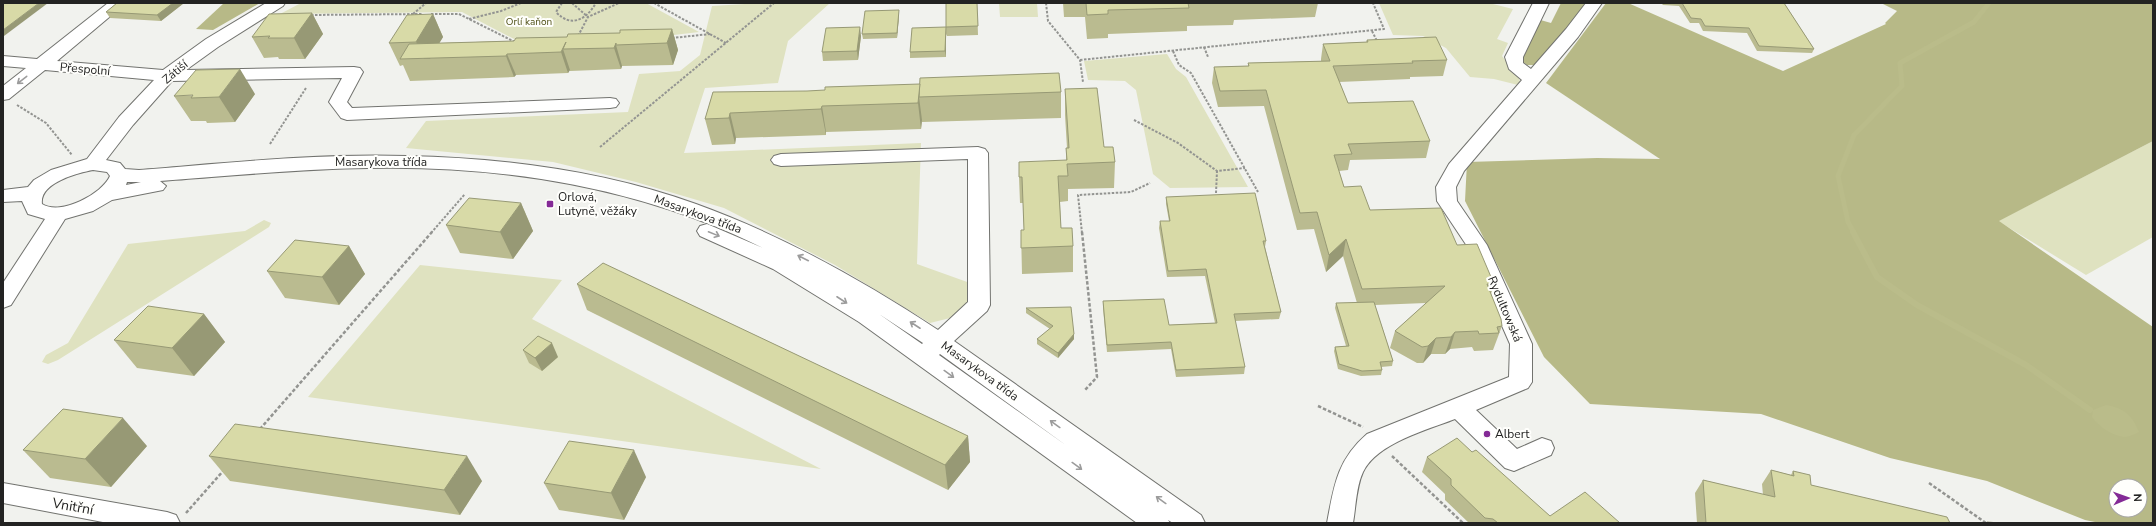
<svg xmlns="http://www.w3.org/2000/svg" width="2156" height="526" font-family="'Nunito Sans',sans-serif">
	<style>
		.green { fill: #dfe2c0 }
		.forest { fill: #b7b987; fill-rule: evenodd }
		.water { fill: #babc8a }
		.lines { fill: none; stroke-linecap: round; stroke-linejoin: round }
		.stream-far1 { stroke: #babc8a; stroke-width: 5 }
		.stream { stroke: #babc8a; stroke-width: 6 }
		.minor-casing { stroke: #72736f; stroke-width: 2 }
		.path-far1 { stroke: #939491; stroke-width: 2; stroke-dasharray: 2.5 1.5; stroke-linecap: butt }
		.path { stroke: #939491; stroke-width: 2.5; stroke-dasharray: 3.5 2; stroke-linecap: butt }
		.minor { fill: #fff; fill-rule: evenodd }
		.wall { fill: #babb90 }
		.shaded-wall { fill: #979975 }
		.building { fill: #d8daa7; stroke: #979975 }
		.oneway { stroke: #9c9c9c }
		.poi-dot { fill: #842a96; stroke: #fffffc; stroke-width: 1.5 }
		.labels { text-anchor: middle; stroke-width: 4; stroke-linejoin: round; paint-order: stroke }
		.far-park-label { font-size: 10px; fill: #4f5016; stroke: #fffffc }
		.street-label { font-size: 12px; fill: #232322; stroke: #fffffc }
		.poi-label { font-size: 12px; fill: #232322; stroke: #fffffc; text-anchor: start }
		.near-street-label { font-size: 14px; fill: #232322; stroke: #fffffc }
	</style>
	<rect width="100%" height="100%" fill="#f1f2ee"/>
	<g class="green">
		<path d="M301 3H646L699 32 657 37 516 40 462 12 280 14Z"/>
		<path d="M761 3H830L788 41 778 83 705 88 684 153 921 143 917 264 970 283 969 303 954 317 930 323 835 265 724 208 636 182 553 162 406 148 426 121 628 112 639 74 680 71 700 55 712 6Z"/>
		<path d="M999 3H1037L1038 17H1000Z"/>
		<path d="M1379 3H1489L1513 9 1497 39 1508 43 1502 56 1519 78 1520 82 1518 85 1494 79 1470 77 1446 48 1423 36 1393 35Z"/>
		<path d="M1167 54 1176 69 1186 77 1248 187 1170 188 1153 174 1136 90 1125 81 1088 80 1084 61Z"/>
		<path d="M2153 141V237L2086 275 1998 221Z"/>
		<path d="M264 220 271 223 269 227 58 360 48 364 42 362 46 355 68 343 128 244 245 231Z"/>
		<path d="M420 265 562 280 532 319 821 469 308 397Z"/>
	</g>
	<g class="forest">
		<path d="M224 3H260L213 30 196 29Z"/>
		<path d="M1561 3H1586L1541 65H1527L1522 61 1537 19 1551 23Z"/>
		<path d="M1606 3H1628L1783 71 1886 24 1885 23 1897 11 1881 3H2153V141L1999 221 2153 327V523H2100L2085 520 1987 481 1890 458 1761 414 1590 404 1544 357 1465 201 1467 162 1597 158 1660 159 1546 83ZM2116 486H2140V510H2116Z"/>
	</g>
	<path class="water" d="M2106 405C2124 408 2132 415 2139 432 2135 434 2129 437 2124 437 2111 435 2099 427 2092 417L2093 410Z"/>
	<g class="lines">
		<path class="stream-far1" d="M1854 233 1848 222 1838 176 1854 135 1902 86 1900 63 1974 22 1989 3"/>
		<path class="stream" d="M1853 232 1877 277 1917 305 2026 365 2090 410"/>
		<defs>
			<g id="minor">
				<path d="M108 3H126L57 61 163 70 206 39 266 3H285L283 6 218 47 186 70 354 67 360 68 363 72 347 102 352 108 610 98 616 99 619 103 616 107 610 108 347 120 341 118 329 102 342 78 172 81 133 125 106 160 120 163 125 169 139 170C228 163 318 153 407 156 505 158 604 171 696 204 782 235 862 280 938 330L968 302V159L781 166 774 164 771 160 774 156 781 154 978 147 985 149 988 153 990 305 987 311 954 341 1201 515 1205 523H1173L1168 520 1170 523H1137L859 322 773 269 700 236 697 231 700 226 707 224 763 248C641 187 502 165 367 168 298 169 229 176 160 181L166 186 163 190 112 200 93 211 65 219 11 305 3 308V283L45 219 28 214 22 201 3 202V190L28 187 34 180 51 170 87 159 119 117 154 80 45 70 9 99 3 100V86L26 68 3 66V56L37 59ZM93 170 107 172 110 176C102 194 61 216 42 204 39 183 77 173 93 170ZM127 182H141L126 185ZM879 314 923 343 922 344ZM940 354 1067 446 939 355Z"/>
				<path d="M1533 3H1549L1523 57V63L1531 69 1566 29 1586 3H1602L1578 37 1464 171 1456 187 1457 201 1487 245 1532 344V382L1528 388 1476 410 1517 449 1542 438 1551 441 1554 448 1551 455 1514 471 1505 468 1455 419C1427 430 1377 443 1363 472 1356 487 1356 506 1353 523H1327C1334 486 1337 460 1367 434L1509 377 1510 344 1467 246 1437 201 1436 187 1449 164 1522 80 1509 69 1505 57Z"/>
				<path d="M3 483 167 512 176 515 180 523H108L3 503Z"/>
			</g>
		</defs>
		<use href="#minor" class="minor-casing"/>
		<g class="path-far1">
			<path d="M562 3 556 12C571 28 586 20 596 3"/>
			<path d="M572 3 588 17"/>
			<path d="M654 3 726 43"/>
			<path d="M1046 3 1048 21 1080 60 1083 82"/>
			<path d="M413 14 426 3"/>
			<path d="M431 14H459L515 42"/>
			<path d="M311 15 422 14"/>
			<path d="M469 19 501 11 521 3"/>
			<path d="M1372 31 1377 41"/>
			<path d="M578 36 588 17 619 3"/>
			<path d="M672 38 710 34"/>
			<path d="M1204 47 1208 57"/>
			<path d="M1173 51 1179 65 1191 73 1258 192"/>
			<path d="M1080 60 1384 29 1373 3"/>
			<path d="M17 105 46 123 72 155"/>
			<path d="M1134 120 1178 143 1217 171 1245 168"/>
			<path d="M270 144 306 88"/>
			<path d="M600 147 774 3"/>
			<path d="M1216 193 1217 171"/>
			<path d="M431 233 465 194"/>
			<path d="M1082 233 1078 195 1131 192 1150 183"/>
		</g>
		<g class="path">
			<path d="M1082 232 1097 377 1085 390"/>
			<path d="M1318 406 1363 427"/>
			<path d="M260 429 432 232"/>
			<path d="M1392 456 1463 523"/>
			<path d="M1929 483 1986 523"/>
			<path d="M186 513 224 470"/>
		</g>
		<use href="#minor" class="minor"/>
	</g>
	<g class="wall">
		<path d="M117 3H184L161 21 110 18 106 12Z"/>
		<path d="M977 3 978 35 947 36 946 34V57L910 58V52L946 27Z"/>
		<path d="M1063 3H1318L1315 17 1234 20 1233 25 1187 26V31L1108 34V38L1087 39 1085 17H1064Z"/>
		<path d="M1661 3H1784L1814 49 1812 53 1757 51 1747 33 1703 31 1699 23H1690L1679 6 1663 5Z"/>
		<path d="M312 13 323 34 305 59H279L278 57 264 58 252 37Z"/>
		<path d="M433 14 443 37 439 43 514 41 672 29 678 50 673 65 622 66 621 69 570 71V70L568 73 516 75 514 77 410 81 403 65 400 66 389 43Z"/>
		<path d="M899 15 897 38 863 39 862 34Z"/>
		<path d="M861 36 858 60 823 61 822 52Z"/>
		<path d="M1367 40 1447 60 1443 76 1410 77V79L1339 82 1348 103 1430 141 1426 158 1350 160 1348 170 1339 171 1344 187 1370 210 1457 245 1494 284 1491 294 1502 326 1493 350 1474 351 1472 347 1450 349 1445 354H1431L1423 363H1417L1390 348 1395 331 1426 303 1375 305 1393 361 1392 366 1381 367 1382 370 1381 375 1361 376 1338 369 1334 351 1335 347 1346 346 1335 308 1336 303H1357L1343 256 1326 272 1314 229 1297 230 1264 106 1218 107 1212 83 1214 67 1248 66V63L1321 61V59L1323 44 1366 42Z"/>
		<path d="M1065 89 1104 147 1115 162 1114 188 1068 189V201L1060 202 1061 228 1073 246V272L1022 274 1021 230H1024L1023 203H1020L1019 177 1066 160V148H1067L1065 115Z"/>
		<path d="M713 92H1061V118L922 122V120L921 129 826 132V135L736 138 735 144 712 145 705 119Z"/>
		<path d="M255 94 235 122 207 123 206 121H191L174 96Z"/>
		<path d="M1166 197 1266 241 1265 247 1281 312 1279 319 1235 321 1245 367 1244 374 1176 377 1171 349 1107 352 1103 308V301L1169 325 1215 323 1205 276 1167 277 1159 228 1160 221H1169L1166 204Z"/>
		<path d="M521 203 533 231 513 259 460 253 446 225Z"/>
		<path d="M349 246 365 274 339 305 285 298 267 271Z"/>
		<path d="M577 284 968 436 970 462 948 490 587 310Z"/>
		<path d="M1026 308 1074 334V339L1058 358 1037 344V339L1050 329 1026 313Z"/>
		<path d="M204 314 225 342 194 376 137 368 114 340Z"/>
		<path d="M523 350 558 357 542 371 529 363Z"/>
		<path d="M147 446 111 487 50 478 23 450Z"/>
		<path d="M1472 452 1550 516 1620 523H1469L1445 500V494L1422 472 1427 457Z"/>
		<path d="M209 456 482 481 460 515 230 481Z"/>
		<path d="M1771 470 1791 475 1793 471 1811 485 1950 523H1697L1695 493 1703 480 1763 495 1762 484Z"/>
		<path d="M646 477 624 520 559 510 544 483Z"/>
	</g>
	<g class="shaded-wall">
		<path d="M39 3H48L4 36 3 35V30Z"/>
		<path d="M173 3H184L161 21 157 15Z"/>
		<path d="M899 10V15L897 38V33Z"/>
		<path d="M312 13 323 34 305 59 294 38Z"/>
		<path d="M433 14 443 37 430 59H424L416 42Z"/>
		<path d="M860 27 861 36 858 60 857 51Z"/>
		<path d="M946 28V57L945 51Z"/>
		<path d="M672 29 678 50 673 65 667 43Z"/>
		<path d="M566 42 563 49 570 70 568 73 561 52Z"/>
		<path d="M616 43V45L622 66 621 69 614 48Z"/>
		<path d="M507 54 516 75 514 77 506 56Z"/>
		<path d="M240 69 255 94 235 122 219 97Z"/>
		<path d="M920 84 919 97 922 120 921 129 918 103Z"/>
		<path d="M822 106 826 132V135L821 109Z"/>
		<path d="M730 113 736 138 735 144 729 118Z"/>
		<path d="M521 203 533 231 513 259 500 232Z"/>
		<path d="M1346 239 1343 256 1326 272 1329 255Z"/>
		<path d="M349 246 365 274 339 305 322 277Z"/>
		<path d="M204 314 225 342 194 376 172 348Z"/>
		<path d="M1455 332 1450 349 1445 354 1451 337Z"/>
		<path d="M1074 334V339L1058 358V353Z"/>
		<path d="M1436 338 1431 354 1423 363 1428 346Z"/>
		<path d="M552 343 558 357 542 371 535 358Z"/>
		<path d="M123 418 147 446 111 487 85 459Z"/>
		<path d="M968 436 970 462 948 490 945 465Z"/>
		<path d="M634 450 646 477 624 520 611 493Z"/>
		<path d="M467 456 482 481 460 515 444 490Z"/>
	</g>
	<g class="building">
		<path d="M3 3H39L3 30Z"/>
		<path d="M117 3H173L157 15 106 12Z"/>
		<path d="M946 3H977L978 26 946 27Z"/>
		<path d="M1086 3H1188L1189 8 1108 10V14L1087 15Z"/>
		<path d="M1682 3H1784L1814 49 1759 46 1749 28 1705 26 1701 19 1691 18Z"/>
		<path d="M899 10 897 33 862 34 865 11Z"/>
		<path d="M312 13 294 38H268L270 36 252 37 269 14Z"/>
		<path d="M433 14 416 42 389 43 407 15Z"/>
		<path d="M860 27 857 51 822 52 826 28Z"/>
		<path d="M946 27 945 51 910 52 912 28Z"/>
		<path d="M672 29 667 43 616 45V43L614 48 563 49 566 42 561 52 507 54 506 56 400 59 409 44 514 41 516 38 567 37 568 34 620 33V30Z"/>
		<path d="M1436 37 1447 60 1412 61 1413 63 1333 66 1348 103 1413 101 1430 141 1348 144 1352 154 1334 155 1344 187 1361 186 1370 210 1441 208 1457 245 1477 244 1494 284H1487L1501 319 1502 326 1497 327 1499 333 1479 334 1478 331 1455 332 1451 337 1436 338 1428 346 1422 347 1395 331 1445 286 1362 289 1346 239 1329 255 1317 212 1300 213 1266 90 1220 91 1214 67 1249 66 1248 63 1330 61 1323 44 1368 42 1367 40Z"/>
		<path d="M240 69 219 97 191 98 193 95 174 96 196 70Z"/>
		<path d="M1059 73 1061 92 919 97 920 78Z"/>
		<path d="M920 84 918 103 822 106 821 109 730 113 729 118 705 119 713 92 807 91 825 90V87Z"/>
		<path d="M1097 88 1104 147H1113L1115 162 1067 164 1068 176H1058L1061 228H1072L1073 246 1021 248V230H1024L1022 177H1019V162L1067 160 1066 148H1069L1065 89Z"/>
		<path d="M1255 193 1266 241H1263L1281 312 1234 314 1245 367 1176 370 1171 342 1107 345 1103 301 1164 299 1169 325 1217 323 1206 269 1168 271 1160 221H1170L1166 197Z"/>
		<path d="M469 198 521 203 500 232 446 225Z"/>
		<path d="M295 240 349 246 322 277 267 271Z"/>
		<path d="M603 263 968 436 945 465 577 284Z"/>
		<path d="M1374 302 1393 361 1380 362 1382 370 1362 371 1339 364 1335 347 1349 346 1336 303Z"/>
		<path d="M148 306 204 314 172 348 114 340Z"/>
		<path d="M1071 307 1074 334 1058 353 1037 339 1053 326 1026 308Z"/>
		<path d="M538 336 552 343 535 358 523 350Z"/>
		<path d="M63 409 123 418 85 459 23 450Z"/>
		<path d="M235 424 467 456 444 490 209 456Z"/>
		<path d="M1457 438 1472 452 1476 450 1550 516 1585 492 1620 523H1498L1493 519 1485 518 1451 485V479L1427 457Z"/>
		<path d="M569 441 634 450 611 493 544 483Z"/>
		<path d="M1771 470 1794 476 1793 471 1810 475 1811 485 1947 517 1950 523H1706L1703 480 1775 497Z"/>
		<path d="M1987 522 2000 523H1988Z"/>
	</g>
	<defs><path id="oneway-shaft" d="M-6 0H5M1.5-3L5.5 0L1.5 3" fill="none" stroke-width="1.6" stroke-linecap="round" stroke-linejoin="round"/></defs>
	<g class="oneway">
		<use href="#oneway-shaft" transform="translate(22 80) rotate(142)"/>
		<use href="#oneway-shaft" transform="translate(714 234) rotate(22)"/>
		<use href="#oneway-shaft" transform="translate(803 258) rotate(-153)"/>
		<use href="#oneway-shaft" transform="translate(842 300) rotate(33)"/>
		<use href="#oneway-shaft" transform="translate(915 325) rotate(-147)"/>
		<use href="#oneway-shaft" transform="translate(949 374) rotate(36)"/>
		<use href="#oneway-shaft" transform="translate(1055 424) rotate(-144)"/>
		<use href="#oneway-shaft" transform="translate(1077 466) rotate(36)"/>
		<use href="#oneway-shaft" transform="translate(1161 500) rotate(-144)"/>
	</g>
	<g class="poi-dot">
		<rect x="546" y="200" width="8" height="8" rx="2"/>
		<circle cx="1487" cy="434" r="4"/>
	</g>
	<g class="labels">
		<g class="far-park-label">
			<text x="529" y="25">Orlí kaňon</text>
		</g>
		<g class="street-label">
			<text transform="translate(85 69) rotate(5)" y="4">Přespolní</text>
			<text transform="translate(175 72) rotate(-40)" y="4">Zátiší</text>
			<text x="381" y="166">Masarykova třída</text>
			<text transform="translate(698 214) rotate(20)" y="4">Masarykova třída</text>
			<text transform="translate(1505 309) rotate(67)" y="4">Rydultowská</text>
			<text transform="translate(980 371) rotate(36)" y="4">Masarykova třída</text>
		</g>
		<g class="poi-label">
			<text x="558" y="201">Orlová,<tspan x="558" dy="14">Lutyně, věžáky</tspan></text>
			<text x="1495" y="438">Albert</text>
		</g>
		<g class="near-street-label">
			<text transform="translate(73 506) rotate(10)" y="5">Vnitřní</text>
		</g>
	</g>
	<rect width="2156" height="526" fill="none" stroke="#232322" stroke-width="8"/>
	<g transform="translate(2128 498) rotate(88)"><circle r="19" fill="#fffffc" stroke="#a7a7a5"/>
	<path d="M0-3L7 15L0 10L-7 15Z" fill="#842a96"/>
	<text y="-6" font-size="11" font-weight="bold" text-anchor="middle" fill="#232322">N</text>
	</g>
</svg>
